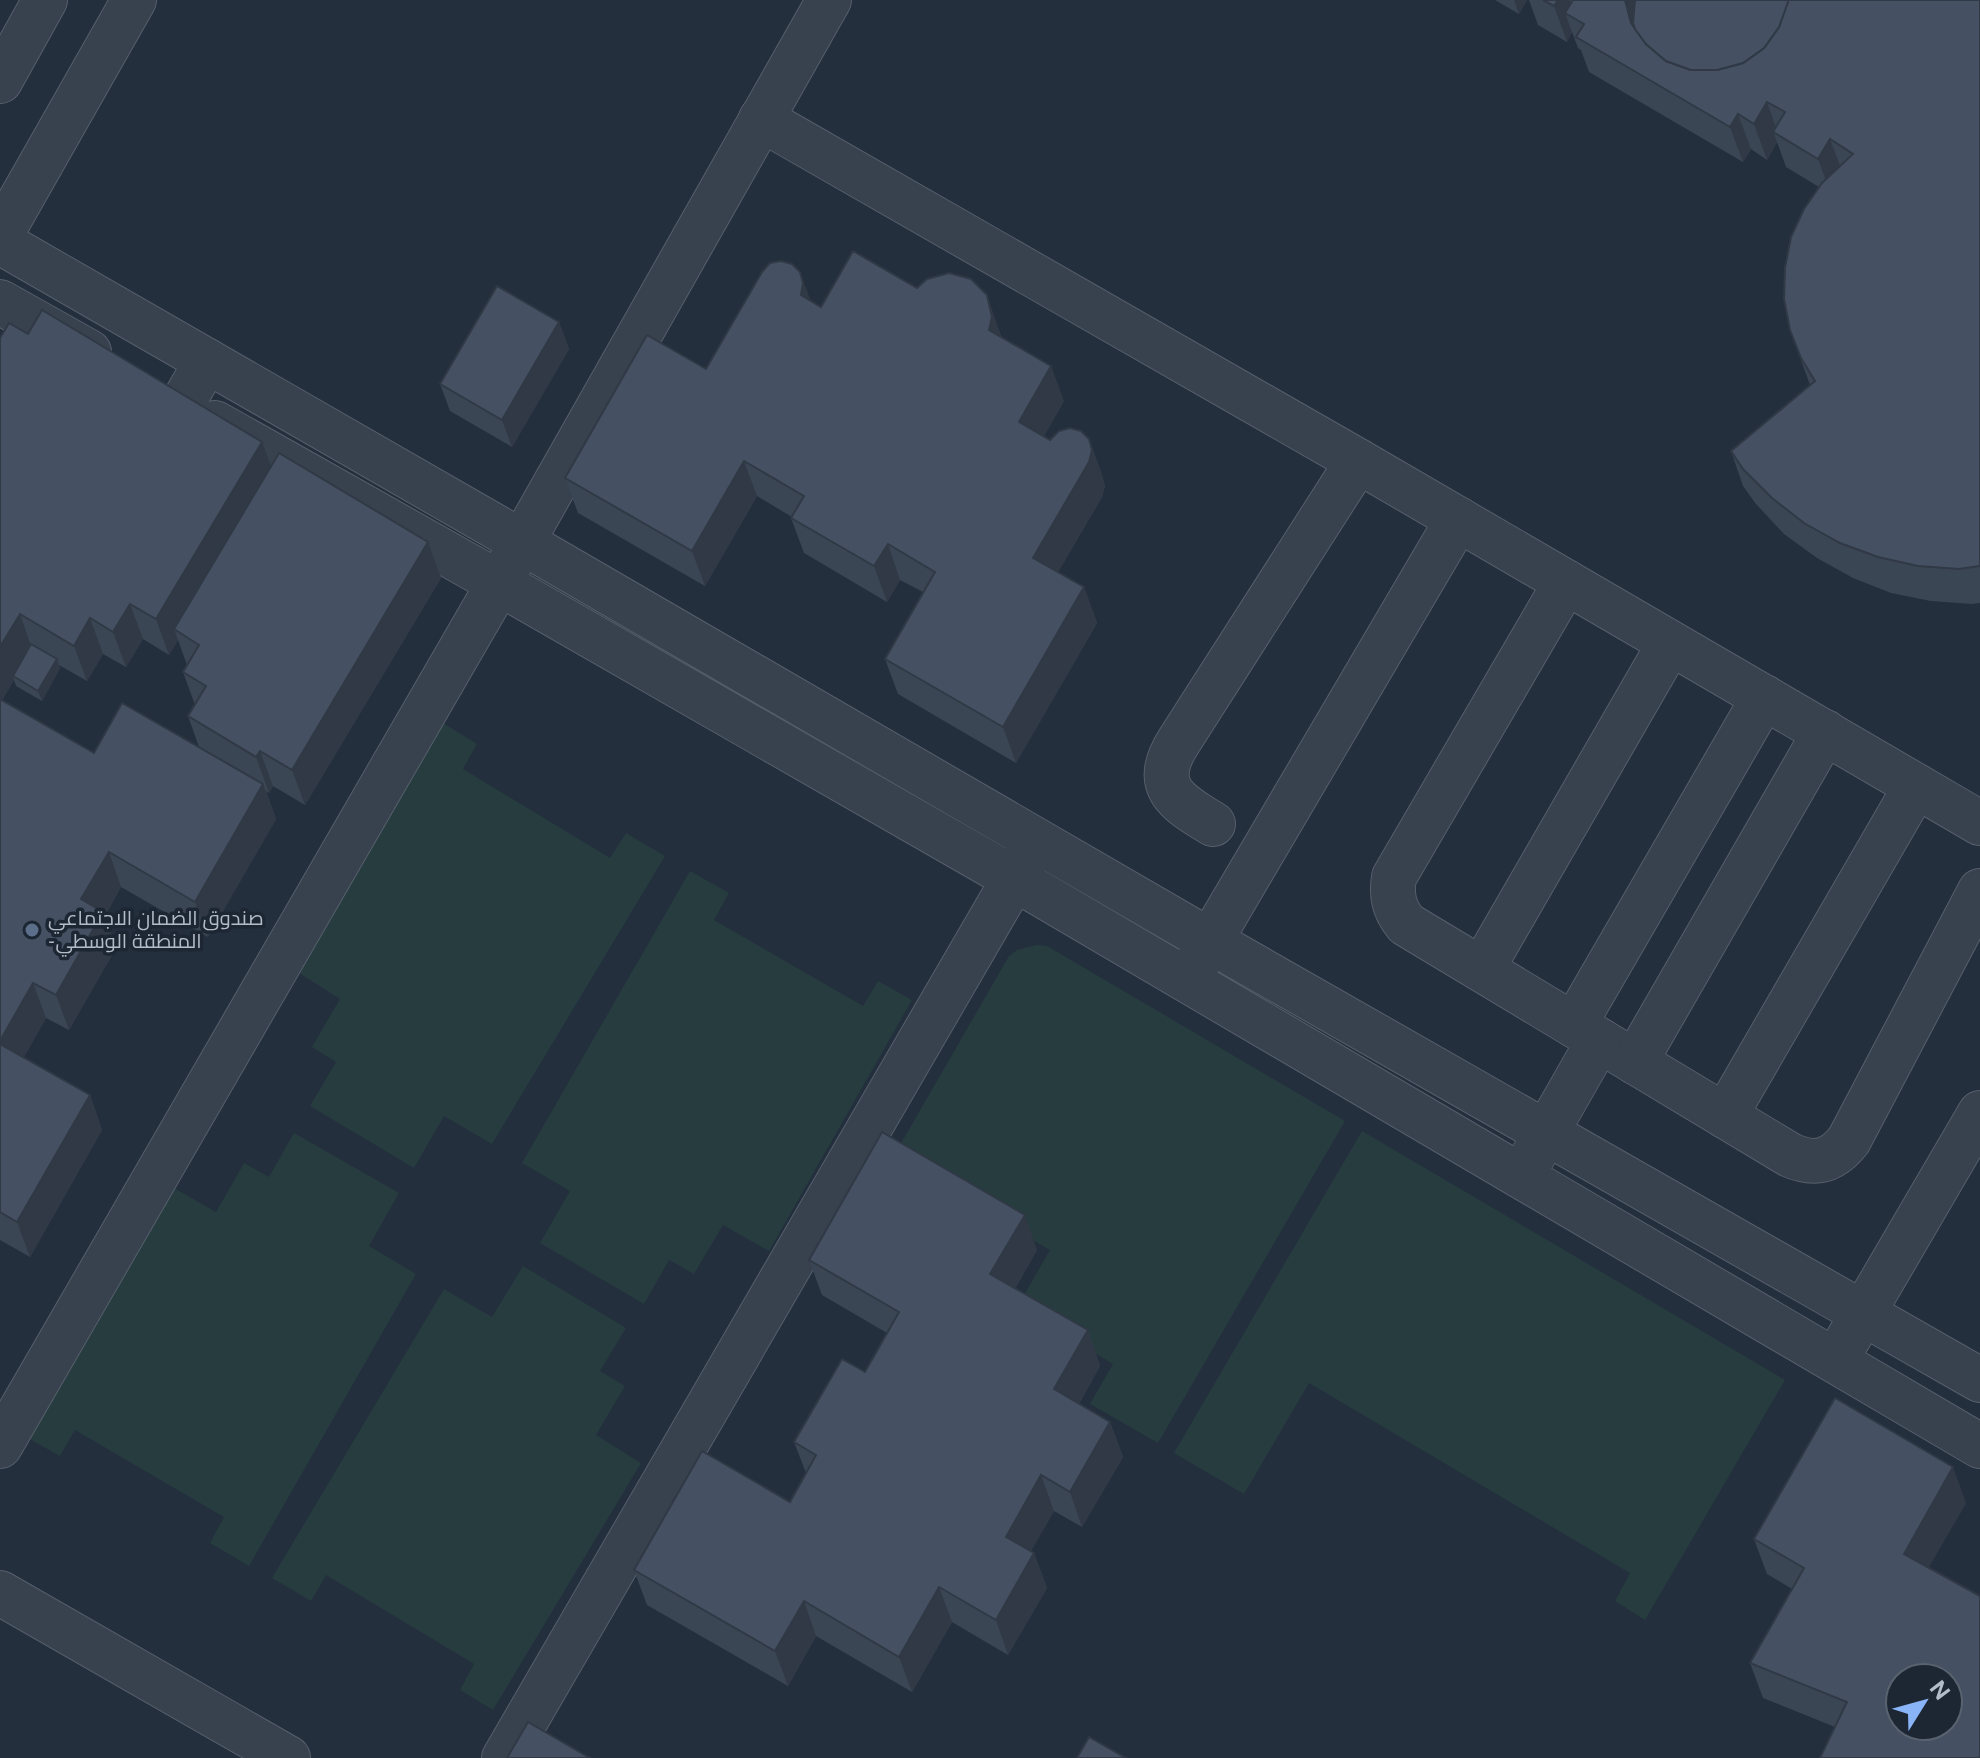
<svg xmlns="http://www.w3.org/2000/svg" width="1980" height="1758" font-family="'Public Sans',Cairo,sans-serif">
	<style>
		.green { fill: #263c3f }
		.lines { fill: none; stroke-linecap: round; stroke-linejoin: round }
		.minor-casing { stroke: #565f6c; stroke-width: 46 }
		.minor { stroke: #38414e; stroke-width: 44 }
		.wall { fill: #3b4654; fill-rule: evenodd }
		.shaded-wall { fill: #303945 }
		.building { fill: #455162; stroke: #303945; stroke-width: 2; fill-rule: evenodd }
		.service-dot { fill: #5c6f8a; stroke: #1d2633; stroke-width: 3 }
		.labels { text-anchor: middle; stroke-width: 7; stroke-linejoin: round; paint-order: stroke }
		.poi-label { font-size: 20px; fill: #b4bcc9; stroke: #1d2633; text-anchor: start }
	</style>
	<rect width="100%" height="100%" fill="#242f3e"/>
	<g class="green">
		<path d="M443 723 477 744 463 769 610 858 626 833 665 856 492 1144 444 1116 414 1168 310 1106 336 1062 312 1047 340 999 296 971Z"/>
		<path d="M690 871 729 893 714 920 863 1006 878 981 912 1000 769 1251 723 1225 694 1274 669 1260 644 1304 540 1243 570 1191 522 1163Z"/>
		<path d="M1037 945 1047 946 1345 1121 1158 1443 1090 1404 1113 1364 1017 1307 1050 1250 892 1159 1009 956 1017 950Z"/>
		<path d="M1362 1131 1785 1380 1645 1620 1615 1601 1630 1573 1309 1383 1244 1494 1174 1453Z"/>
		<path d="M294 1133 399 1193 369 1246 416 1274 249 1566 210 1543 224 1517 75 1430 60 1456 26 1437 170 1186 216 1212 244 1163 269 1177Z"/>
		<path d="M523 1266 626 1328 600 1371 625 1386 596 1435 641 1463 493 1710 460 1690 474 1664 326 1575 311 1601 272 1578 444 1289 492 1317Z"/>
	</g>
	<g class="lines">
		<defs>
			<g id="minor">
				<path d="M0 81 45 0"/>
				<path d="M761 119 1358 461 1980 823"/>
				<path d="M0 236 134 0"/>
				<path d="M0 242 522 542 1210 941 1980 1380"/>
				<path d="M0 302 89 352"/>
				<path d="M182 404 207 361"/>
				<path d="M215 423 499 583 1015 879 1980 1446"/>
				<path d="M1566 582 1394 877C1391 896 1394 909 1406 924L1790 1155C1815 1166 1832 1162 1849 1140L1980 891"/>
				<path d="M1213 824C1176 802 1150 786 1179 741L1358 461"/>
				<path d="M1196 965 1458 519"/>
				<path d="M1482 969 1670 643"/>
				<path d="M1574 1025 1764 697"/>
				<path d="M1635 1062 1825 732"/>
				<path d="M1725 1116 1916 786"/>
				<path d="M1533 1156 1599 1040"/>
				<path d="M1848 1339 1980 1113"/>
				<path d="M0 1446 499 583 829 0"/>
				<path d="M0 1593 288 1758"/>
				<path d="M504 1758 1029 853"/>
			</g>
		</defs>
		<use href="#minor" class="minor-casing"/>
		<use href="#minor" class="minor"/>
	</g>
	<g class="wall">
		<path d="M1495 0H1527L1519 14Z"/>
		<path d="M1529 0H1980V603L1972 604 1931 601 1891 593 1853 578 1817 558 1784 534 1756 504 1743 486 1731 451 1810 385 1790 330 1819 187 1786 167 1777 142 1767 160 1751 149 1743 162 1589 72 1581 50 1578 48 1572 32 1567 42 1538 25Z"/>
		<path d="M917 288 999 330 1001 336 1064 401 1044 436 1050 440 1089 439 1102 475 1105 486 1102 497 1058 572 1084 587 1097 623 1016 763 898 694 885 659 923 592 900 580 887 602 804 553 791 518 792 517 757 496 705 586 578 513 565 478 706 369 811 301 821 307Z"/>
		<path d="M559 322 569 349 512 447 450 411 440 384Z"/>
		<path d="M28 334 271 466 428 542 441 578 305 805 273 786 269 793 266 791 276 819 208 937 121 887 105 916 116 948 69 1030 46 1018 24 1057 90 1095 102 1130 30 1257 0 1240V338ZM143 639 169 655 178 640 187 665 183 672 195 705 188 716 199 747 94 753 2 700 14 680 16 686 42 701 60 668 59 665 87 681 103 654 126 667Z"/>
		<path d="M1037 1250 1015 1289 1088 1330 1100 1366 1079 1404 1110 1422 1123 1457 1082 1527 1054 1511 1031 1551 1034 1553 1047 1588 1008 1655 952 1622 912 1692 816 1636 788 1686 647 1605 634 1570 790 1502 806 1473 794 1442 865 1372 887 1333 822 1295 809 1260Z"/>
		<path d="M1966 1503 1835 1727 1763 1698 1750 1663 1792 1589 1767 1574 1754 1539Z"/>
	</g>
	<g class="shaded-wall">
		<path d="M1514 0H1527L1519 14Z"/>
		<path d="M1558 0H1570L1578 20 1565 13 1572 32 1567 42 1554 6Z"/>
		<path d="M1625 0H1640L1637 32 1631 23Z"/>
		<path d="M1767 102 1779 136 1773 132 1777 142 1767 160 1754 124Z"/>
		<path d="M1738 114 1751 149 1743 162 1730 127Z"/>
		<path d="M1830 139 1843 174 1831 194 1818 159Z"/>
		<path d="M800 272 813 307 801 295Z"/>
		<path d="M987 295 999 330 1005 353 989 330Z"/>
		<path d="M559 322 569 349 512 447 502 420Z"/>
		<path d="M1051 366 1064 401 1032 457 1019 422Z"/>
		<path d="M1089 439 1102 475 1105 486 1102 497 1046 593 1033 558Z"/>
		<path d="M262 442 275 477 174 629 178 640 169 655 156 619Z"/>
		<path d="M744 461 757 496 705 586 692 551Z"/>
		<path d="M428 542 441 578 305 805 292 770Z"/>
		<path d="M888 544 900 580 887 602 874 566Z"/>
		<path d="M1084 587 1097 623 1016 763 1003 727Z"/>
		<path d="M130 604 143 639 126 667 113 632Z"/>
		<path d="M20 614 32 649 13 676 14 680 0 704V647Z"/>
		<path d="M90 618 103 654 87 681 74 646Z"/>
		<path d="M57 659 60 668 42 701 38 691Z"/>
		<path d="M260 751 273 786 269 793 256 757Z"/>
		<path d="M263 784 276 819 208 937 195 902Z"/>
		<path d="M109 852 121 887 105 916 116 948 69 1030 56 995 81 899Z"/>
		<path d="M33 983 46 1018 12 1078 0 1046V1041Z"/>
		<path d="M90 1095 102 1130 30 1257 17 1222Z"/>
		<path d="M1025 1215 1037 1250 1003 1310 990 1274Z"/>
		<path d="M1088 1330 1100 1366 1067 1425 1054 1389Z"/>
		<path d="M1110 1422 1123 1457 1082 1527 1070 1492Z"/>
		<path d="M1953 1467 1966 1503 1916 1589 1904 1554Z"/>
		<path d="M1041 1475 1054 1511 1019 1572 1006 1537Z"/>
		<path d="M1034 1553 1047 1588 1008 1655 996 1620Z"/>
		<path d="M939 1587 952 1622 912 1692 899 1657Z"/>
		<path d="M804 1601 816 1636 788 1686 775 1651Z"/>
	</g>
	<g class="building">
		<path d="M1543 0H1558L1554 6Z"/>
		<path d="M1573 0H1625L1631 23 1646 44 1666 61 1691 70H1717L1743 63 1764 48 1779 27 1788 0H1980V566L1959 569 1918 566 1878 557 1840 543 1804 523 1772 498 1743 469 1731 451 1815 381 1801 358 1790 330 1784 299 1785 268 1791 237 1804 209 1822 183 1853 154 1830 139 1818 159 1773 132 1785 112 1767 102 1754 124 1738 114 1730 127 1576 37 1584 24 1565 13Z"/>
		<path d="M1635 0H1788V2L1779 27 1764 48 1743 63 1717 70H1691L1666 61 1646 44 1635 29 1633 23Z"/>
		<path d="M853 251 917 288 927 279 949 273 971 279 987 295 992 317 989 330 1051 366 1019 422 1050 440 1059 431 1070 428 1081 431 1089 439 1092 450 1089 462 1033 558 1084 587 1003 727 885 659 935 572 888 544 874 566 791 518 804 496 744 461 692 551 565 478 647 335 706 369 762 272 770 263 781 261 792 264 800 272 803 283 801 295 821 307Z"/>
		<path d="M497 286 559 322 502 420 440 384Z"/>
		<path d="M42 310 262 442 156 619 130 604 113 632 90 618 74 646 20 614 0 647V338L9 323 28 334Z"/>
		<path d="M279 453 428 542 292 770 260 751 256 757 188 716 206 686 183 672 199 645 174 629Z"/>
		<path d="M31 644 57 659 38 691 13 676Z"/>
		<path d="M0 699 94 753 122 703 263 784 195 902 109 852 81 899 103 912 56 995 33 983 0 1041Z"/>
		<path d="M0 1044 90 1095 17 1222 0 1212Z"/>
		<path d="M882 1132 1025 1215 990 1274 1088 1330 1054 1389 1110 1422 1070 1492 1041 1475 1006 1537 1034 1553 996 1620 939 1587 899 1657 804 1601 775 1651 634 1570 702 1451 790 1502 816 1455 794 1442 842 1359 865 1372 899 1312 809 1260Z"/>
		<path d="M1835 1398 1953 1467 1904 1554 1980 1596V1758H1820L1847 1702 1750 1663 1804 1568 1754 1539ZM1900 1678H1948V1726H1900Z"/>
		<path d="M528 1722 590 1758H507Z"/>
		<path d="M1089 1737 1126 1758H1077Z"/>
	</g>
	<circle class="service-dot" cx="32" cy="930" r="8"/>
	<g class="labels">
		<g class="poi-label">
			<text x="48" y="925">صندوق الضمان الاجتماعي<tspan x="48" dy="23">-المنطقة الوسطي</tspan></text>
		</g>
	</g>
	<g transform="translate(1924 1702) rotate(53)"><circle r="38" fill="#1d2633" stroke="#59626f" stroke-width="2"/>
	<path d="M0-6L14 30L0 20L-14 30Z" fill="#8ab4f8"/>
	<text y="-12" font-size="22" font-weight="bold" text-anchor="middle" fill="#b4bcc9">N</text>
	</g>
</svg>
